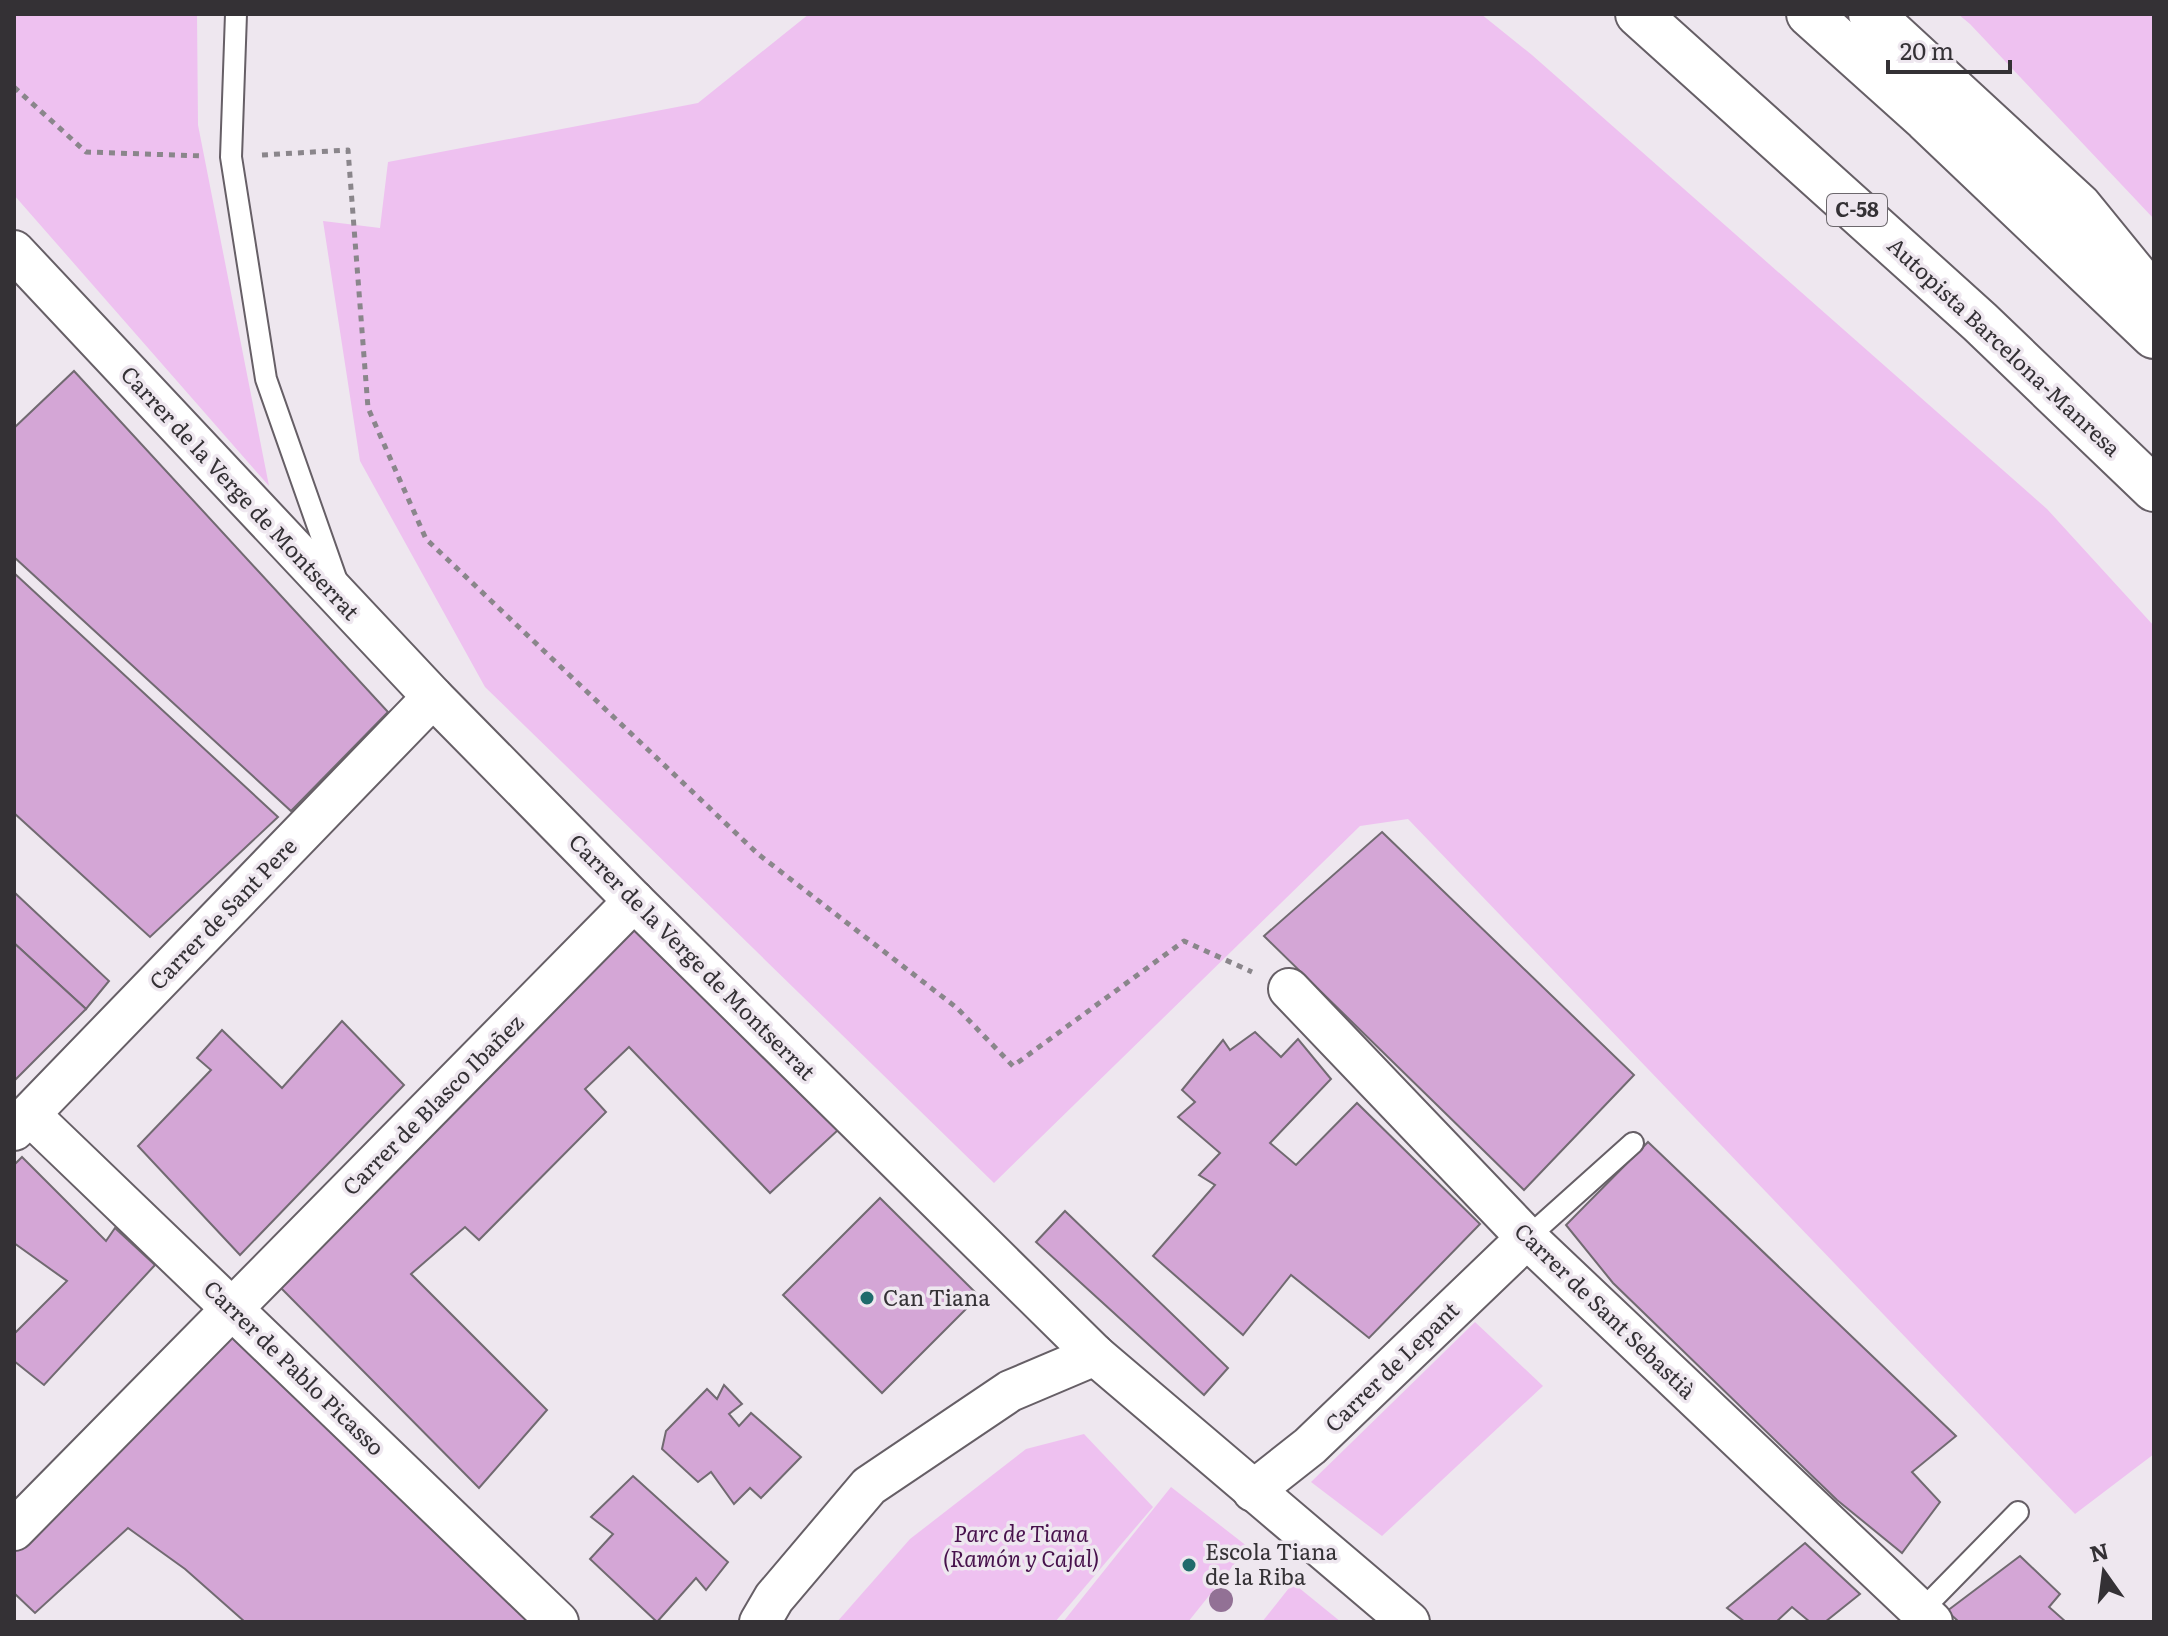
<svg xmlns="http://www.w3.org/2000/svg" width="2168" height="1636" font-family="Literata,serif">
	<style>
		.green { fill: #eec1f0 }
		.building { fill: #d4a6d6; stroke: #716a71; stroke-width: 2 }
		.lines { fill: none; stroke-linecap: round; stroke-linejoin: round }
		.lane-casing { stroke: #665f66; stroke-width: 24 }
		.street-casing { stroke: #665f66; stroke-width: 44 }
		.highway-casing { stroke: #665f66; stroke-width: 48 }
		.path { stroke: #8a868b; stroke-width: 5; stroke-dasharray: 6 6; stroke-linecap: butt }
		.lane { stroke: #fff; stroke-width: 20 }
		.street { stroke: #fff; stroke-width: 40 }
		.highway { stroke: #fff; stroke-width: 44 }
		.tree { fill: #927195 }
		.poi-dot { fill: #1f6b6c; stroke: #eee7ef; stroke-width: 3 }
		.labels { text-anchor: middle; stroke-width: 7; stroke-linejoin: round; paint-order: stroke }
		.shield { fill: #eee7ef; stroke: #6c686d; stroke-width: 2 }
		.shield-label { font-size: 20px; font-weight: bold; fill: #343135 }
		.street-label { font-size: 22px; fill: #343135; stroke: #eee7ef }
		.poi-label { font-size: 22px; fill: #343135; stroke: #eee7ef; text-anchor: start }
		.park-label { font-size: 22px; font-style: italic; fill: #47114c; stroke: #eee7ef }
	</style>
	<rect width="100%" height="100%" fill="#eee7ef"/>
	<g class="green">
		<path d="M14 14H197L198 125 269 486 14 195Z"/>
		<path d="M809 14H1481L1532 55 2047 509 2154 626V1454L2075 1514 1408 819 1360 826 994 1183 485 687 360 461 323 221 380 228 388 162 698 103Z"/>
		<path d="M1958 14H2154V219L1970 24Z"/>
		<path d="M1475 1322 1543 1386 1382 1536 1311 1482Z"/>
		<path d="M1084 1434 1153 1507 1055 1622H837L910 1539 1026 1449Z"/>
		<path d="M1171 1487 1248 1547 1188 1622H1063Z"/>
		<path d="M1293 1583 1341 1622H1262Z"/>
	</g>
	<g class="building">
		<path d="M74 371 388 712 291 811 14 557V428Z"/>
		<path d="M14 573 278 817 150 937 14 813Z"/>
		<path d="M1382 832 1634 1075 1524 1190 1264 936Z"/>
		<path d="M14 892 109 981 86 1009 14 943Z"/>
		<path d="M631 924 838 1130 770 1193 629 1047 585 1089 606 1112 479 1240 465 1227 411 1274 547 1410 479 1488 276 1283Z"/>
		<path d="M14 943 86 1009 14 1081Z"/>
		<path d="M342 1021 404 1085 240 1255 138 1146 211 1070 197 1058 222 1030 282 1088Z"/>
		<path d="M1255 1032 1281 1057 1298 1039 1331 1079 1270 1143 1296 1165 1357 1103 1480 1224 1369 1338 1291 1275 1243 1335 1153 1256 1215 1185 1199 1175 1220 1153 1178 1117 1195 1102 1182 1090 1223 1040 1230 1050Z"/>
		<path d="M1648 1142 1956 1436 1912 1472 1940 1502 1902 1553 1837 1500 1613 1283 1566 1225Z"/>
		<path d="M22 1157 106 1241 115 1228 155 1265 44 1385 14 1361V1334L67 1281 14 1243V1165Z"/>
		<path d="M880 1198 979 1296 882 1393 783 1295Z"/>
		<path d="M1065 1211 1228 1368 1204 1395 1036 1242Z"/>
		<path d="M232 1330 529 1622H245L185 1569 128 1528 35 1613 14 1593V1552Z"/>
		<path d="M724 1385 742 1404 729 1414 739 1426 751 1413 801 1457 761 1498 750 1488 734 1504 711 1472 698 1482 662 1449 666 1431 707 1389 717 1399Z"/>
		<path d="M633 1476 728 1562 706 1590 696 1578 657 1622 590 1559 613 1534 591 1517Z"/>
		<path d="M1805 1543 1860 1594 1825 1622H1810L1792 1607 1776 1622H1745L1727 1608Z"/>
		<path d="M2020 1556 2060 1594 2049 1607 2066 1622H1959L1947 1611Z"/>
	</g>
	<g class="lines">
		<defs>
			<g id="lane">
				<path d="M236 14 231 157 266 379 337 581"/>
				<path d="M1527 1238 1633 1143"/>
				<path d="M1920 1612 2018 1512"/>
			</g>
			<g id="street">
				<path d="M14 251 433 697 634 901 1095 1355 1409 1622"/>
				<path d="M1289 989 1527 1238 1932 1622"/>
				<path d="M30 1115 558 1622"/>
				<path d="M14 1130 433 697"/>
				<path d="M1253 1491 1310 1446 1527 1238"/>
				<path d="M14 1530 634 901"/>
				<path d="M760 1622 774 1598 869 1486 1010 1391 1095 1355"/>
			</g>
			<g id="highway">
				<path d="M1638 14 1980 322 2154 489"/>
				<path d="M1809 14 1926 119 2154 336"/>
				<path d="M1871 14 2079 206 2154 298"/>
			</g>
		</defs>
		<use href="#lane" class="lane-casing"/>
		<use href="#street" class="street-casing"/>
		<use href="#highway" class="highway-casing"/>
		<g class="path">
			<path d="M14 87 86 152 204 156"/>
			<path d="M262 155 348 150 368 408 426 539 758 854 957 1008 1013 1066 1184 941 1252 972"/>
		</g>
		<use href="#lane" class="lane"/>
		<use href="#street" class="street"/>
		<use href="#highway" class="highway"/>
	</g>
	<circle class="tree" cx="1221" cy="1600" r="12"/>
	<g class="poi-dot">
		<circle cx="867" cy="1298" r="8"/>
		<circle cx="1189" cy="1565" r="8"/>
	</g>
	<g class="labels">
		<rect class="shield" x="1827" y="194" width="60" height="32" rx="6"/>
		<g class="shield-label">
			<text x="1857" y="217">C-58</text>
		</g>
		<g class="street-label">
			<text transform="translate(2004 347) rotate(43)" y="8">Autopista Barcelona-Manresa</text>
			<text transform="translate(240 493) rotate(47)" y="8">Carrer de la Verge de Montserrat</text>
			<text transform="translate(223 914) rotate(-46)" y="8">Carrer de Sant Pere</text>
			<text transform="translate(692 957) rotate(45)" y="8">Carrer de la Verge de Montserrat</text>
			<text transform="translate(433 1105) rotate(-45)" y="8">Carrer de Blasco Ibañez</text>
			<text transform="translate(1605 1311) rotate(44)" y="8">Carrer de Sant Sebastià</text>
			<text transform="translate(1392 1367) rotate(-44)" y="8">Carrer de Lepant</text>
			<text transform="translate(294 1368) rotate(44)" y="8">Carrer de Pablo Picasso</text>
		</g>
		<g class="poi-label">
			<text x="883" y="1306">Can Tiana</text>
			<text x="1205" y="1560">Escola Tiana<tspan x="1205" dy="25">de la Riba</tspan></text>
		</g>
		<g class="park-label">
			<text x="1021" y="1542">Parc de Tiana<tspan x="1021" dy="25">(Ramón y Cajal)</tspan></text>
		</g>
	</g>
	<rect width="2168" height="1636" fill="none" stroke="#343135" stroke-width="32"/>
	<g transform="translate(2104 1572) rotate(346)" stroke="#eee7ef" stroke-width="6" paint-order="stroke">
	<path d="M0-6L14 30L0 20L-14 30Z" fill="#343135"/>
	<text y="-12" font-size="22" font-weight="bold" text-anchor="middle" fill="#343135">N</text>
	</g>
	<path d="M1888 60v12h122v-12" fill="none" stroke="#343135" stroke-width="4"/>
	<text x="1900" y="60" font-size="24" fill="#343135" stroke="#eee7ef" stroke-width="6" paint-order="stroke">20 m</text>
</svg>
